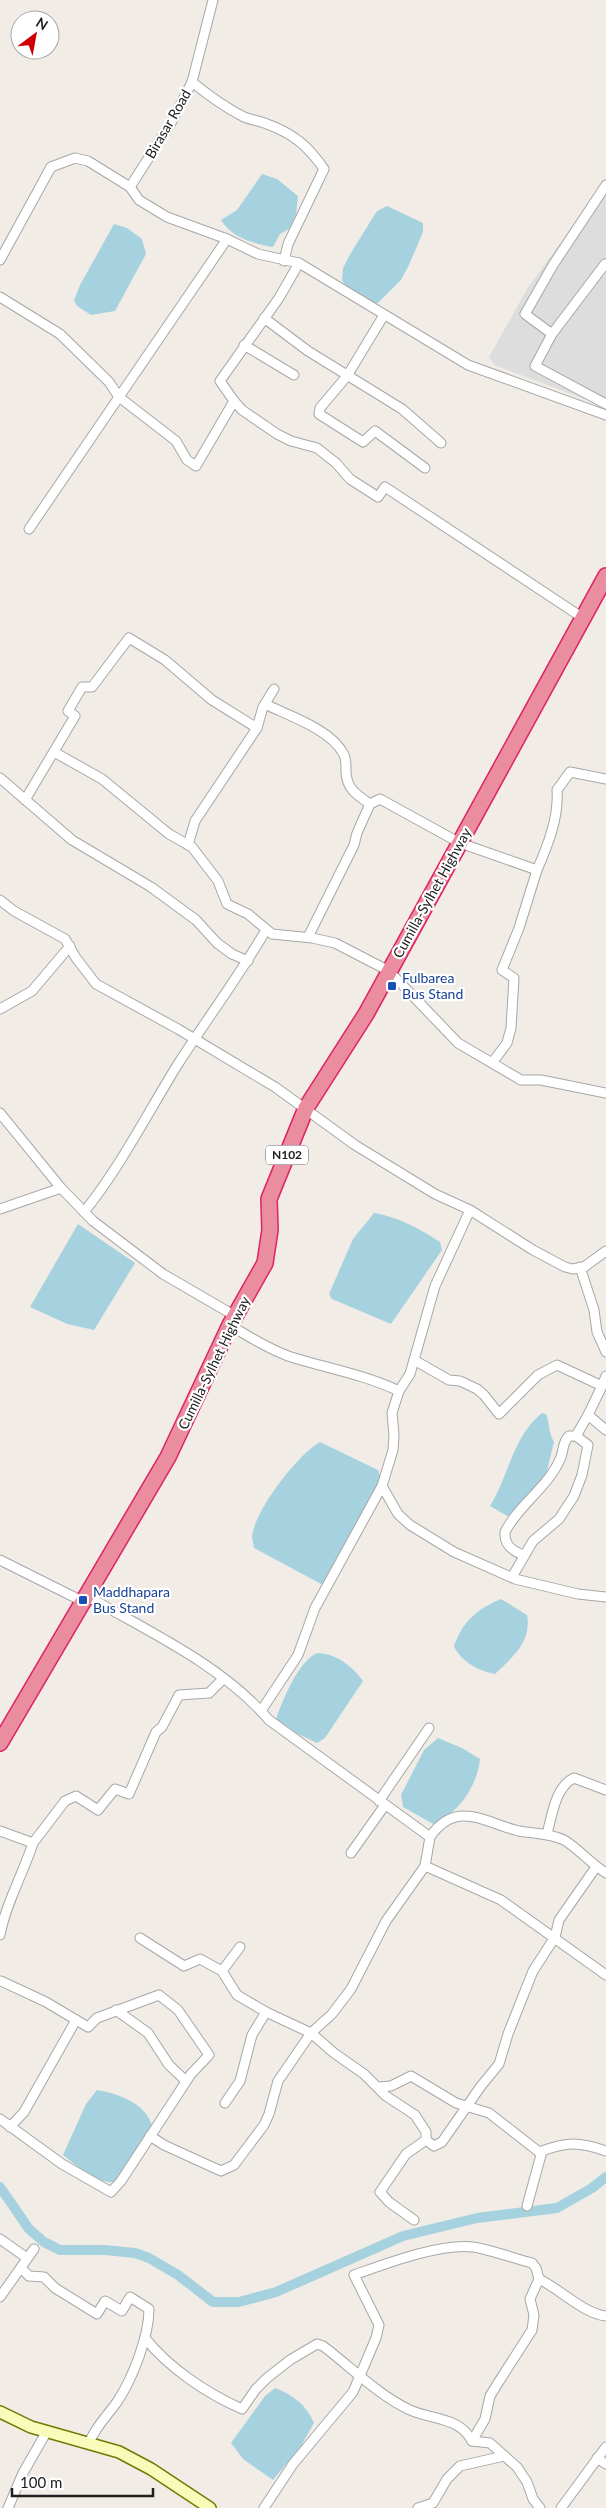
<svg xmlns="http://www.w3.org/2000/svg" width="606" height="2508" font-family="Lato,sans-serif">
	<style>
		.residential { fill: #dedddd }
		.water { fill: #a6d2df }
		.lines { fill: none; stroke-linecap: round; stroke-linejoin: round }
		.canal { stroke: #a6d2df; stroke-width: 10 }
		.street-casing { stroke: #a7a7a7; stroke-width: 11 }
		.secondary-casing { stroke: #6f7b03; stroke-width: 14 }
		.highway-casing { stroke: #df2365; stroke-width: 18 }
		.street { stroke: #fff; stroke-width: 9 }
		.secondary { stroke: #f8fbba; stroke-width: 11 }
		.highway { stroke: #e98d9f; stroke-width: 15 }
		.transit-dot { fill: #1a4fb4; stroke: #fff; stroke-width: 2 }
		.labels { text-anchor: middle; stroke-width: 4.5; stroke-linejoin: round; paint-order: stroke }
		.shield { fill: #fff; stroke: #636363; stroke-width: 1 }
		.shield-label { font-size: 12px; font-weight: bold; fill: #202020 }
		.street-label { font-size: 14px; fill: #202020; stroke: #fff }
		.transit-label { font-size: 14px; fill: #164399; stroke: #fff; text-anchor: start }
	</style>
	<rect width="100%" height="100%" fill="#f1ede6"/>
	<path class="residential" d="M606 180V407L494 365 489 357 527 289Z"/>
	<g class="water">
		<path d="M262 174 277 179 298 196 296 215 289 229 280 234 273 247C252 243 232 238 221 220L237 210Z"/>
		<path d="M387 206 423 223V232L409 265 401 280 378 303H374L345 285 342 280 343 268 352 251 377 211Z"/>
		<path d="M114 224 127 228 142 239 146 254 115 311 91 315 77 306 74 300 80 285Z"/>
		<path d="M374 1213C399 1217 420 1229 440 1242L442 1250 391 1324 332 1299 329 1294 353 1239Z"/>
		<path d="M78 1224 135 1263 94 1330 67 1324 30 1307Z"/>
		<path d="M542 1413 546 1414C550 1424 548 1432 554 1442L546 1475 509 1517 490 1506C509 1475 513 1436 542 1413Z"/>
		<path d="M320 1442 378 1470 381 1479 323 1585 254 1548C254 1545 252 1540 252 1537 254 1511 298 1454 320 1442Z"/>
		<path d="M501 1599 527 1615C532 1641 513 1657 495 1674 479 1671 461 1662 454 1646 463 1621 477 1609 501 1599Z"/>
		<path d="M317 1653C336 1653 353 1667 363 1681L325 1738 317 1743 298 1734 276 1719C283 1699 298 1662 317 1653Z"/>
		<path d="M438 1738 462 1748 480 1759C477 1787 459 1811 435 1825L403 1807 401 1795 424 1750Z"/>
		<path d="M97 2090C117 2093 148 2104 152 2127L117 2182C97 2185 79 2167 63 2155L86 2104Z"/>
		<path d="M275 2388C294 2395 306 2405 314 2423L301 2446 273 2480 243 2459 231 2443 265 2396Z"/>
	</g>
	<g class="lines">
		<path class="canal" d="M0 2187 29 2229 44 2242 60 2250H105L135 2253 149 2258 178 2275 213 2302H239L276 2292 403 2236 477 2218 557 2208 592 2188 606 2177"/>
		<defs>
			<g id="street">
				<path d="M192 82C208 95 226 108 244 117 252 120 260 121 267 124 294 134 308 146 324 169L288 244 284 261"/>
				<path d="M130 187 171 123 192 82 213 0"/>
				<path d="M227 239 119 397 176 441 187 460 196 466 234 401 220 381 279 298 299 263"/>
				<path d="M0 260 51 167 75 158 88 161 130 187 139 200 167 217 227 239 258 254 299 263 468 365 606 415"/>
				<path d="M605 264 552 334 525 314 553 265 606 185"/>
				<path d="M0 297 60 334 109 382 119 397 29 529"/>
				<path d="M384 315 347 376 320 408 319 414 363 442 375 431 425 468"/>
				<path d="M264 318 308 351 402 409 441 443"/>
				<path d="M552 334 535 366 606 404"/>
				<path d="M244 345 294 375"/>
				<path d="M234 401 242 410 277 434 291 441 317 448 336 463 350 479 378 497 385 487 583 618"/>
				<path d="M265 704C289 716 330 729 343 753 346 757 346 763 346 768 345 787 355 794 370 804L357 833 354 845 308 937"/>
				<path d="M54 752 102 779 169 834 192 847 218 881 227 904 248 914 272 934 312 938 335 943 389 971 458 1043 521 1080H541L606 1093"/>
				<path d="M0 778 72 840 151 887 196 920 217 943 232 954 248 961"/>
				<path d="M25 800 75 716 68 711 82 687H92L129 638 165 660 212 700 257 728"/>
				<path d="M370 804 380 799 460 843 537 870C548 845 559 817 557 790L570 772 606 779"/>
				<path d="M188 845 195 821 257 728 263 707 274 689"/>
				<path d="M0 900 14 911 65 939 76 958 96 984 178 1029 275 1087 355 1145 435 1194 470 1210 533 1250 565 1267 573 1269 584 1267 606 1251"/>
				<path d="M0 1009 32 991 70 946"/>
				<path d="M492 1063 507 1043 511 1028 514 978 502 970 519 928 537 870"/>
				<path d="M0 1113 61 1188"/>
				<path d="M0 1209 61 1188 93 1221 163 1274 237 1317"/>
				<path d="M84 1212C121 1166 147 1114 178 1064 207 1019 239 976 266 930"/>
				<path d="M580 1267 594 1310 597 1332 606 1352"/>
				<path d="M230 1325C249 1337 267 1348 288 1356 325 1368 363 1374 399 1391"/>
				<path d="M414 1360 449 1380 460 1381 477 1389 484 1395 499 1414 538 1375 557 1365 602 1386 606 1376"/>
				<path d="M602 1386 588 1415 606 1430"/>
				<path d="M382 1486 398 1514 410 1525 454 1552 515 1579 578 1594 606 1597"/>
				<path d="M524 1555C512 1551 504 1545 505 1532 519 1504 549 1487 561 1457 564 1449 562 1443 569 1436H576"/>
				<path d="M0 1560 84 1602"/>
				<path d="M512 1577 533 1541 559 1519 574 1496 582 1475 588 1445 576 1436 588 1415"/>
				<path d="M87 1596C149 1632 222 1665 269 1720L430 1837 425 1866 501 1900 606 1975"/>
				<path d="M261 1711 298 1655 315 1608 382 1486 393 1450 394 1435 392 1413 399 1391 410 1374 435 1286 470 1210"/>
				<path d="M379 1801 429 1728"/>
				<path d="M0 1831 33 1843C23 1874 6 1903 0 1935"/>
				<path d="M547 1834C552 1816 555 1787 574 1778L606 1790"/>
				<path d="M430 1837C457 1798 487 1824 519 1831 535 1834 549 1833 564 1840 579 1849 590 1863 606 1873"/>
				<path d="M33 1843 65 1801 76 1796 98 1810 115 1789 129 1794 156 1732 162 1727 179 1695 209 1693 223 1679"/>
				<path d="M351 1853 385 1805"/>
				<path d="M140 1938 184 1966 200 1959 222 1971 237 1995 266 2012 311 2033 334 2053 364 2074 386 2096 415 2115 426 2132V2140L406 2154 380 2192 389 2202 414 2220"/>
				<path d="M222 1971 240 1947"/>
				<path d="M116 2010 148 2033 169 2065 186 2081"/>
				<path d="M378 2087 391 2086 411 2076 456 2103 489 2113 539 2152C566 2142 578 2141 606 2151"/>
				<path d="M225 2103 240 2081 252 2035 266 2012"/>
				<path d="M0 2119 62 2164 111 2192 121 2181 191 2074 209 2055 178 2010 159 1995 97 2018 88 2027 46 2002 1 1981"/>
				<path d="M10 2127 24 2112 76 2020"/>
				<path d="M150 2136 164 2145 221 2171 234 2165 264 2125 269 2114 278 2081 311 2033 332 2014 351 1989 386 1921 425 1866"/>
				<path d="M426 2140 434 2146 442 2142 481 2086 499 2064 508 2034 533 1971 555 1937 559 1920 596 1867"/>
				<path d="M527 2206 541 2155 539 2152"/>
				<path d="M0 2239 27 2258"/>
				<path d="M21 2268 29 2276 44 2277 55 2288 97 2314 105 2301 122 2311 130 2297 149 2309C149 2336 133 2378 117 2402 107 2416 96 2426 89 2443"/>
				<path d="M0 2297 34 2249"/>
				<path d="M145 2338C169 2368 206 2393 242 2409L256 2389 267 2378 290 2360 317 2344 323 2346C351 2367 378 2395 410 2410 432 2420 460 2417 472 2441L490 2443 517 2467 527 2482 533 2499 540 2508"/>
				<path d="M472 2441 485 2419 490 2396 498 2383 532 2330 534 2315 530 2299 539 2279"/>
				<path d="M597 2458 606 2464"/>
				<path d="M8 2508 23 2473 47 2431"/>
				<path d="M264 2508 293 2464 353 2392 376 2338 379 2325 354 2275C385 2264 440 2243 473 2247 492 2250 513 2258 532 2263L536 2268 539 2279C560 2289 584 2314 606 2316"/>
				<path d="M418 2508 433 2503 447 2479 460 2466 504 2456"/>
				<path d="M561 2508 606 2447"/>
			</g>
			<path id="secondary" d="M0 2412 31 2427 119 2452 151 2469 210 2508"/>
			<path id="highway" d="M0 1743 168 1457 230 1325 265 1263 270 1230 269 1199 306 1108 366 1014 606 576"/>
		</defs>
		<use href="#street" class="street-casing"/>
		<use href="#secondary" class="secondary-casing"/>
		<use href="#highway" class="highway-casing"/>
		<use href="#street" class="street"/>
		<use href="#secondary" class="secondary"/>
		<use href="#highway" class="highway"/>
	</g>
	<g class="transit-dot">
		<rect x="387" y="981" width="10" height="10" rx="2.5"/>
		<rect x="78" y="1595" width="10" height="10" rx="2.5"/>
	</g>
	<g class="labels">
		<rect class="shield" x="266" y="1145.5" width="42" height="19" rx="4"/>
		<g class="shield-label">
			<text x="287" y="1159">N102</text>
		</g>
		<g class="street-label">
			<text transform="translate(168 124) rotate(-60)" y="5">Birasar Road</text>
			<text transform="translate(432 893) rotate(-61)" y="5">Cumilla-Sylhet Highway</text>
			<text transform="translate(214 1363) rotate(-64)" y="5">Cumilla-Sylhet Highway</text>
		</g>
		<g class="transit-label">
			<text x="402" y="983">Fulbarea<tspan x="402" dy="16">Bus Stand</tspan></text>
			<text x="93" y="1597">Maddhapara<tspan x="93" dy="16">Bus Stand</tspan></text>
		</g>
	</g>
	<g transform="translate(35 35) rotate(32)"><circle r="24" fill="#ffffff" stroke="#a6a6a6"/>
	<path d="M0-4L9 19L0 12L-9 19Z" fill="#d00002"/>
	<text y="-8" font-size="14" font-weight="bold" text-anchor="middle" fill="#202020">N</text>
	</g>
	<path d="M12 2488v8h141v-8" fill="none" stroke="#202020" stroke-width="2.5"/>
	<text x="20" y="2488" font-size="15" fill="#202020" stroke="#ffffff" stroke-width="4" paint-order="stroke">100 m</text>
</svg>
